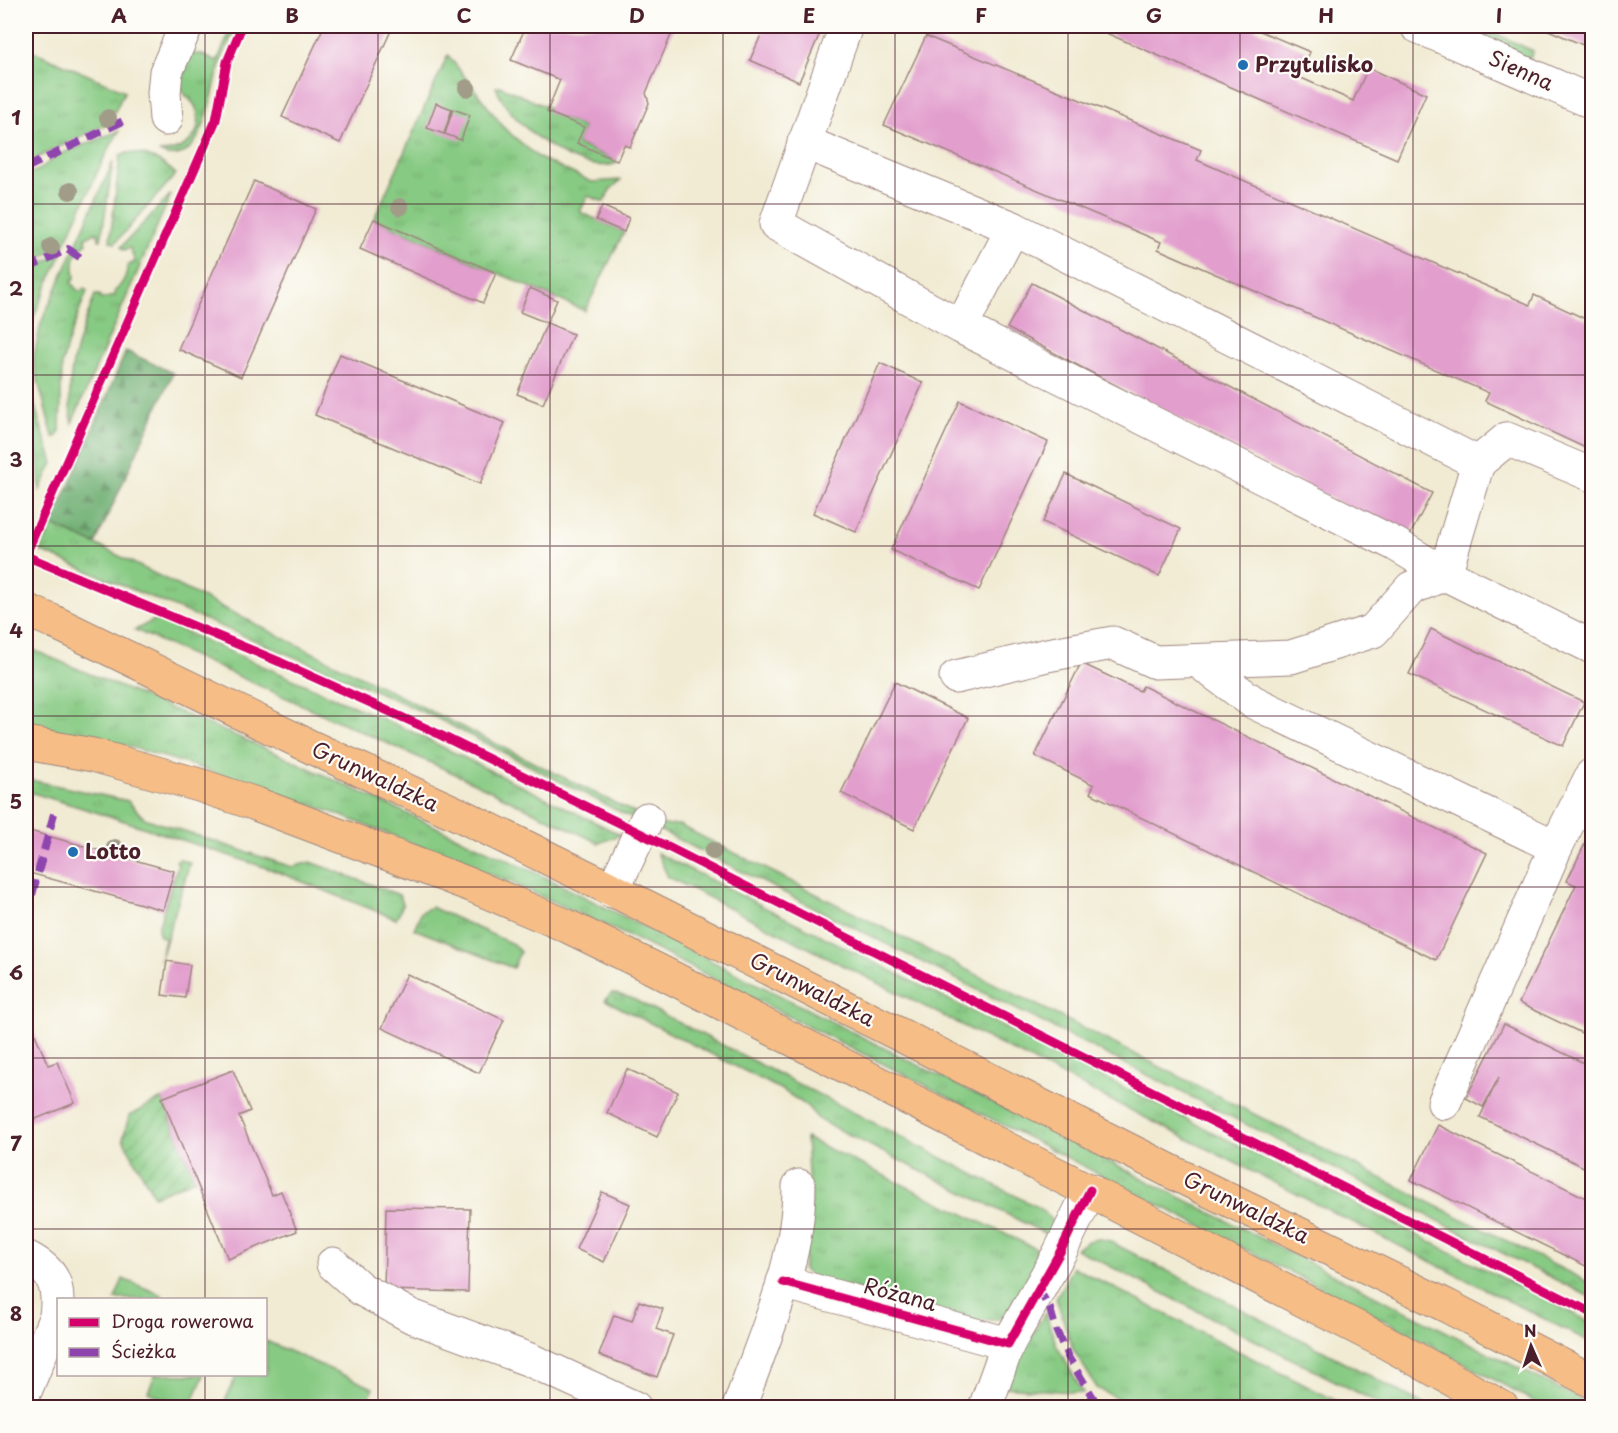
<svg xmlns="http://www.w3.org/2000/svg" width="1618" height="1433" font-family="'Playpen Sans',sans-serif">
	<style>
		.grass { fill: url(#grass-tufts); stroke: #687457; stroke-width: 1.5 }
		.forest { fill: url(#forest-firs); stroke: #5c664e; stroke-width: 1.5 }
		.garden { fill: url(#garden-furrows); stroke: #687457; stroke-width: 1.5 }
		.pitch { fill: #87ca83; stroke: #687457; stroke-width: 1.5 }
		.building { fill: #e29ecd }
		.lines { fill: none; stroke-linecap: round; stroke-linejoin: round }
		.minor-casing { stroke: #9e857f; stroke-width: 35 }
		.major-casing { stroke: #9e857f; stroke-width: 35 }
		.minor { stroke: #fff; stroke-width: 33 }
		.major { stroke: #f6be86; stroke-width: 33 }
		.quiet { stroke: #8e44ad; stroke-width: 8; stroke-dasharray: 15 8; stroke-linecap: butt }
		.cycleway-casing { stroke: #fdfcf7; stroke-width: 13 }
		.cycleway { stroke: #d6006c; stroke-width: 9 }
		.tree { fill: #a19c88 }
		.grid { fill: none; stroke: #4a1f2b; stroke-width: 1.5; stroke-opacity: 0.55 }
		.poi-dot { fill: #1f6fb2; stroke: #fdfcf7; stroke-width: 2 }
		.labels { text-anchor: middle; stroke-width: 4.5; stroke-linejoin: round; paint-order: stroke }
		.poi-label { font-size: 21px; font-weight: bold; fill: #4a1f2b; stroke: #fdfcf7; text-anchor: start }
		.street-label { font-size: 21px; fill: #4a1f2b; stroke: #fdfcf7 }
		.neatline { fill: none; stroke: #4a1f2b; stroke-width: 2 }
		.grid-label { font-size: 20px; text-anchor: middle; font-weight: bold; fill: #4a1f2b }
	</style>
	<defs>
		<pattern id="grass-tufts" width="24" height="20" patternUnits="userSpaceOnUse" patternTransform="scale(1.5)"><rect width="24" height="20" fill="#87ca83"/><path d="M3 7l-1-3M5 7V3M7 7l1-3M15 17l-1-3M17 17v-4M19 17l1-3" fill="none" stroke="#76ad71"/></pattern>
		<pattern id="forest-firs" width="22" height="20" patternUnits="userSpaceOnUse" patternTransform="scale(1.5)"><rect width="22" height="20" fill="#6dae71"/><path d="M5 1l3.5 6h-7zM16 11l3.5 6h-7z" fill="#5c8d5d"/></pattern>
		<pattern id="garden-furrows" width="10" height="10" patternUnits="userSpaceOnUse" patternTransform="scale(1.5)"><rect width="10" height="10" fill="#87ca83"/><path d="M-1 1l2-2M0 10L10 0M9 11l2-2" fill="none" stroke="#76ad71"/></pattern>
	</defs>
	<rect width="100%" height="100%" fill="#fdfcf7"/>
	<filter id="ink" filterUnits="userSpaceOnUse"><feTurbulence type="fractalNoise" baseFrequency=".0167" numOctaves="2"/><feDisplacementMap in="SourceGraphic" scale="12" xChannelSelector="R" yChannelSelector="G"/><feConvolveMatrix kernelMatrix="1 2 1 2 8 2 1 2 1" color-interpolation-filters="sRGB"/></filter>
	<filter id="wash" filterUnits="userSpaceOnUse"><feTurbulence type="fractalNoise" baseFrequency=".008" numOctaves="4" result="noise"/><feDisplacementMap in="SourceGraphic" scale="24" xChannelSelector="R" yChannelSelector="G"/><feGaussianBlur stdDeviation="1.35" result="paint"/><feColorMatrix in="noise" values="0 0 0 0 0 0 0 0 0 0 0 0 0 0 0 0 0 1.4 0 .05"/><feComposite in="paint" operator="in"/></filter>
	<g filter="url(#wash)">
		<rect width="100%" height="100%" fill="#f1ebd3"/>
		<g class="grass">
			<path d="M232 26H237C231 38 224 51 220 65 211 92 204 173 159 152 184 152 206 135 196 108 193 100 185 97 182 90 177 79 183 51 200 54 205 55 212 60 217 62Z"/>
			<path d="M1448 26H1478L1477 30 1493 35 1494 33 1533 51 1529 61Z"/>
			<path d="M26 48 125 91 109 123 26 163Z"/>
			<path d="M448 55 505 129 539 158 592 182 621 180 610 190 604 202 588 196 580 212 624 232 585 311 374 219Z"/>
			<path d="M500 86 549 108 548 112 584 127 577 144 617 161V163C578 178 508 123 496 87Z"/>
			<path d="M119 131 103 160 64 246 26 264V174L39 170 58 155Z"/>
			<path d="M127 153C146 152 162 161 176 174L115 243 110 241 120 156Z"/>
			<path d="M113 162 101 240H99L98 233 85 237 87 243C74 251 72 263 75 278L71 282 79 292 84 288 87 291 67 345 62 364 60 431 56 437H53L34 366V355L41 323Z"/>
			<path d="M171 194 72 423C64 374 78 340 95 295H100V299L115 296 114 292C123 284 126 277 128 265L135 262 130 248 124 250 121 247Z"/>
			<path d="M62 253C52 277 37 303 30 329 18 373 40 421 53 463L40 490 37 447 26 425V271Z"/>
			<path d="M52 525 95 544 637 814 634 819 436 718 374 690 40 551Z"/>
			<path d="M156 619 408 730 621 835 599 843 449 771 135 630Z"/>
			<path d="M26 647 276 753 549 879 1592 1405V1407H1544L1403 1330 925 1085 637 940 512 883 337 814 185 763 117 743 26 724Z"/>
			<path d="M26 779 128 801 144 818 292 867 311 862 399 895C406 904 400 911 396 919L273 870 115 818 26 791Z"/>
			<path d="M660 825H679L1592 1284V1298L657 829Z"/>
			<path d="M657 853 1592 1323V1343L668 877Z"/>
			<path d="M180 859 190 863 160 961 165 939 159 935 158 928 178 865 176 861Z"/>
			<path d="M431 907 513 944 520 952 513 968 414 929 421 912Z"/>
			<path d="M612 993 631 998 1041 1209C1051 1218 1055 1224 1054 1238L819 1120 807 1106 784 1091 605 1000Z"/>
			<path d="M806 1138 1049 1255 1012 1315 993 1320H973L812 1277 803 1270 810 1207Z"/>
			<path d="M1098 1239 1107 1240 1310 1344 1429 1407H1386L1076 1249 1088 1241Z"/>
			<path d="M1073 1267 1348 1407H1134L1097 1388 1073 1349 1056 1298Z"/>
			<path d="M1045 1312 1056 1344 1083 1393 1004 1387Z"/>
		</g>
		<path class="forest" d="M126 351 173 373 95 544 52 525Z"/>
		<path class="garden" d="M162 1098 195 1179 154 1196 123 1139 129 1116Z"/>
		<g class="pitch">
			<path d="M123 1279 162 1295 161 1299H115Z"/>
			<path d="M266 1341 373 1388 365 1407 240 1408 225 1401 237 1375 266 1374Z"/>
			<path d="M155 1375V1374L204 1375 190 1408 185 1407 148 1392Z"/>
		</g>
		<g id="blocks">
			<g class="building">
				<path d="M324 26H393L340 143 282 117Z"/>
				<path d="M526 26H675L646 93 649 103 630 147 624 145 617 161 577 143 584 127 547 112 560 80 511 60Z"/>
				<path d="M765 26H823L799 82 750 60Z"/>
				<path d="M1090 26H1248L1310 52 1299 77 1353 101 1368 68 1426 94 1397 159Z"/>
				<path d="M1539 26H1592V42L1590 48Z"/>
				<path d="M926 36 1201 150 1197 160 1530 305 1534 295 1592 322V451L1485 401 1489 393 1158 249 1161 242 884 125Z"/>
				<path d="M436 103 452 109 444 134 427 128Z"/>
				<path d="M453 109 470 115 461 140 445 134Z"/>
				<path d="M254 181 316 209 241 377 178 349Z"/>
				<path d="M602 206 629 218 624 232 596 220Z"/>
				<path d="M374 219 496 273 483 303 360 249Z"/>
				<path d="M1032 283 1432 493 1408 539 1007 328Z"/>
				<path d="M530 288 557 300 547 323 520 312Z"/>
				<path d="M547 323 573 334 543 404 517 394Z"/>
				<path d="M340 354 505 423 480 484 315 415Z"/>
				<path d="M880 363 923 383 856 532 813 513Z"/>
				<path d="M960 401 1048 442 979 590 891 550Z"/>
				<path d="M1066 474 1181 529 1159 576 1043 522Z"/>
				<path d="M1431 629 1584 702 1563 746 1409 674Z"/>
				<path d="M1081 663 1140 691 1143 686 1487 853 1436 960 1090 793 1094 785 1035 756Z"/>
				<path d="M895 682 968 718 914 829 841 793Z"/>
				<path d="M1592 829V1038L1519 1003 1576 885 1567 881Z"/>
				<path d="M26 830 174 871 163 910 26 872Z"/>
				<path d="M167 961 190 965 185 998 162 995Z"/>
				<path d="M407 974 504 1020 479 1073 382 1028Z"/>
				<path d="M26 1013 48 1065 57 1062 75 1103 26 1123Z"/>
				<path d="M1504 1024 1592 1067V1171L1480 1117 1499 1077 1483 1107 1466 1098Z"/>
				<path d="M627 1069 678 1092 657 1137 607 1113Z"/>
				<path d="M233 1070 250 1111 239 1116 272 1195 281 1191 297 1231 228 1259 162 1098Z"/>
				<path d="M1438 1125 1592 1201V1269L1411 1180Z"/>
				<path d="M602 1192 630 1204 604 1262 576 1249Z"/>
				<path d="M386 1208 470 1209 468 1292 384 1290Z"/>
				<path d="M639 1301 663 1309 656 1329 673 1335 657 1377 599 1355 614 1315 632 1321Z"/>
			</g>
		</g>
	</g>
	<g filter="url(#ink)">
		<use href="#blocks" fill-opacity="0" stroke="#9e857f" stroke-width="1.5"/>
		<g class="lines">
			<defs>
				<g id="minor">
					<path d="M846 26 776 224 961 327 1395 544 1445 574 1478 463 1013 228 961 327"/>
					<path d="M1417 26 1592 102"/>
					<path d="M166 119 164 93 166 72 186 26"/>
					<path d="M804 142 1013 228"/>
					<path d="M1478 463 1507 439 1592 475"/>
					<path d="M1199 662 1253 702 1556 847 1592 775"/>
					<path d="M956 677 1047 655 1113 643 1155 662 1291 657 1373 631 1411 588 1445 574 1592 647"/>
					<path d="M612 891 647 819"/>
					<path d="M1444 1103 1556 847"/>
					<path d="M26 1257C54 1271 60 1285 56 1316L26 1389"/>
					<path d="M333 1264 361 1289 411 1316 530 1360 635 1408"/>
					<path d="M783 1282 1008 1344"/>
					<path d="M739 1408C764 1336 799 1263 799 1186"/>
					<path d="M985 1408 1008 1344 1060 1252 1090 1190"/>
				</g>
				<g id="major">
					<path d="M26 610 52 621 313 748 462 816 603 885 1192 1182 1447 1306 1592 1381"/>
					<path d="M26 743 93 755 199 785 256 804 471 885 567 926 655 969 1389 1344 1503 1408"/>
				</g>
			</defs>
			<use href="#minor" class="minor-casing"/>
			<use href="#major" class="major-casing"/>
			<use href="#minor" class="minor"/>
			<use href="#major" class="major"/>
			<g class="quiet">
				<path d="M26 168 123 121"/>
				<path d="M26 269 68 249 81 258"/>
				<path d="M26 917 55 810"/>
				<path d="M1038 1288 1050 1309 1056 1330 1068 1357 1094 1399"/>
			</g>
			<defs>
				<g id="cycleway">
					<path d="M26 554 216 120 227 62 242 26"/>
					<path d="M26 556 280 662 428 729 654 840 1592 1313"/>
					<path d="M783 1282 1008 1344 1060 1252 1090 1190"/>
				</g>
			</defs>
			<use href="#cycleway" class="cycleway-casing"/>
			<use href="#cycleway" class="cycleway"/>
		</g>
		<g class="tree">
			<circle cx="467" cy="88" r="9"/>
			<circle cx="108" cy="118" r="9"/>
			<circle cx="70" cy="191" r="9"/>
			<circle cx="400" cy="207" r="9"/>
			<circle cx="51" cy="247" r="9"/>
			<circle cx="115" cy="848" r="9"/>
			<circle cx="713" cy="851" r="9"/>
		</g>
	</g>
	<path class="grid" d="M205 26V1300M378 26V1408M550 26V1408M723 26V1408M895 26V1408M1068 26V1408M1240 26V1408M1413 26V1408M26 204H1592M26 375H1592M26 546H1592M26 716H1592M26 887H1592M26 1058H1592M26 1229H1592M205 1374V1408"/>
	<g class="poi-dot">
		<circle cx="1243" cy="65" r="6"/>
		<circle cx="73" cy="852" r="6"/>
	</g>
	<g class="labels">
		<g class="poi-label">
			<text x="1255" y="72">Przytulisko</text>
			<text x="85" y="859">Lotto</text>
		</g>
		<g class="street-label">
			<text transform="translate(1521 71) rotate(24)" y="7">Sienna</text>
			<text transform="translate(375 777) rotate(25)" y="7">Grunwaldzka</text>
			<text transform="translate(812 990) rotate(27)" y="7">Grunwaldzka</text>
			<text transform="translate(1246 1208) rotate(26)" y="7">Grunwaldzka</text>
			<text transform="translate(900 1295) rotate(15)" y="7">Różana</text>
		</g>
	</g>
	<rect width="1618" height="1433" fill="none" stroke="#fdfcf7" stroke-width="66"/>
	<rect x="57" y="1298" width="210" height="78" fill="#fdfcf7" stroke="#b5a4a5" stroke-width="1.5"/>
	<rect x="69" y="1318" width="30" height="9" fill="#d6006c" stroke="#b5a4a5" stroke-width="1.5"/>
	<text x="111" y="1328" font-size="18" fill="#4a1f2b">Droga rowerowa</text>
	<rect x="69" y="1348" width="30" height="9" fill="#8e44ad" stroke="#b5a4a5" stroke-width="1.5"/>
	<text x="111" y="1358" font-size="18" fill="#4a1f2b">Ścieżka</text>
	<g transform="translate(1531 1346) rotate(357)" stroke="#fdfcf7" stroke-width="4.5" paint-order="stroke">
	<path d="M0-4.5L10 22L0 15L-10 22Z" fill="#4a1f2b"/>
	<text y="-9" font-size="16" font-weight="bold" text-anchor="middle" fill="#4a1f2b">N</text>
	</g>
	<rect x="33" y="33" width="1552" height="1367" class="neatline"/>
	<g class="grid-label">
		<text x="119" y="23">A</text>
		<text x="292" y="23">B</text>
		<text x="464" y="23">C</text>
		<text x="637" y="23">D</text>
		<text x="809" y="23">E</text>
		<text x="981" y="23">F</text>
		<text x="1154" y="23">G</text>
		<text x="1326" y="23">H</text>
		<text x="1499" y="23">I</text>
		<text x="16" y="125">1</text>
		<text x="16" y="296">2</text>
		<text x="16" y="467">3</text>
		<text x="16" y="638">4</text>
		<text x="16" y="809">5</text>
		<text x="16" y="980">6</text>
		<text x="16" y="1151">7</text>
		<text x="16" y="1321">8</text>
	</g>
</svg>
